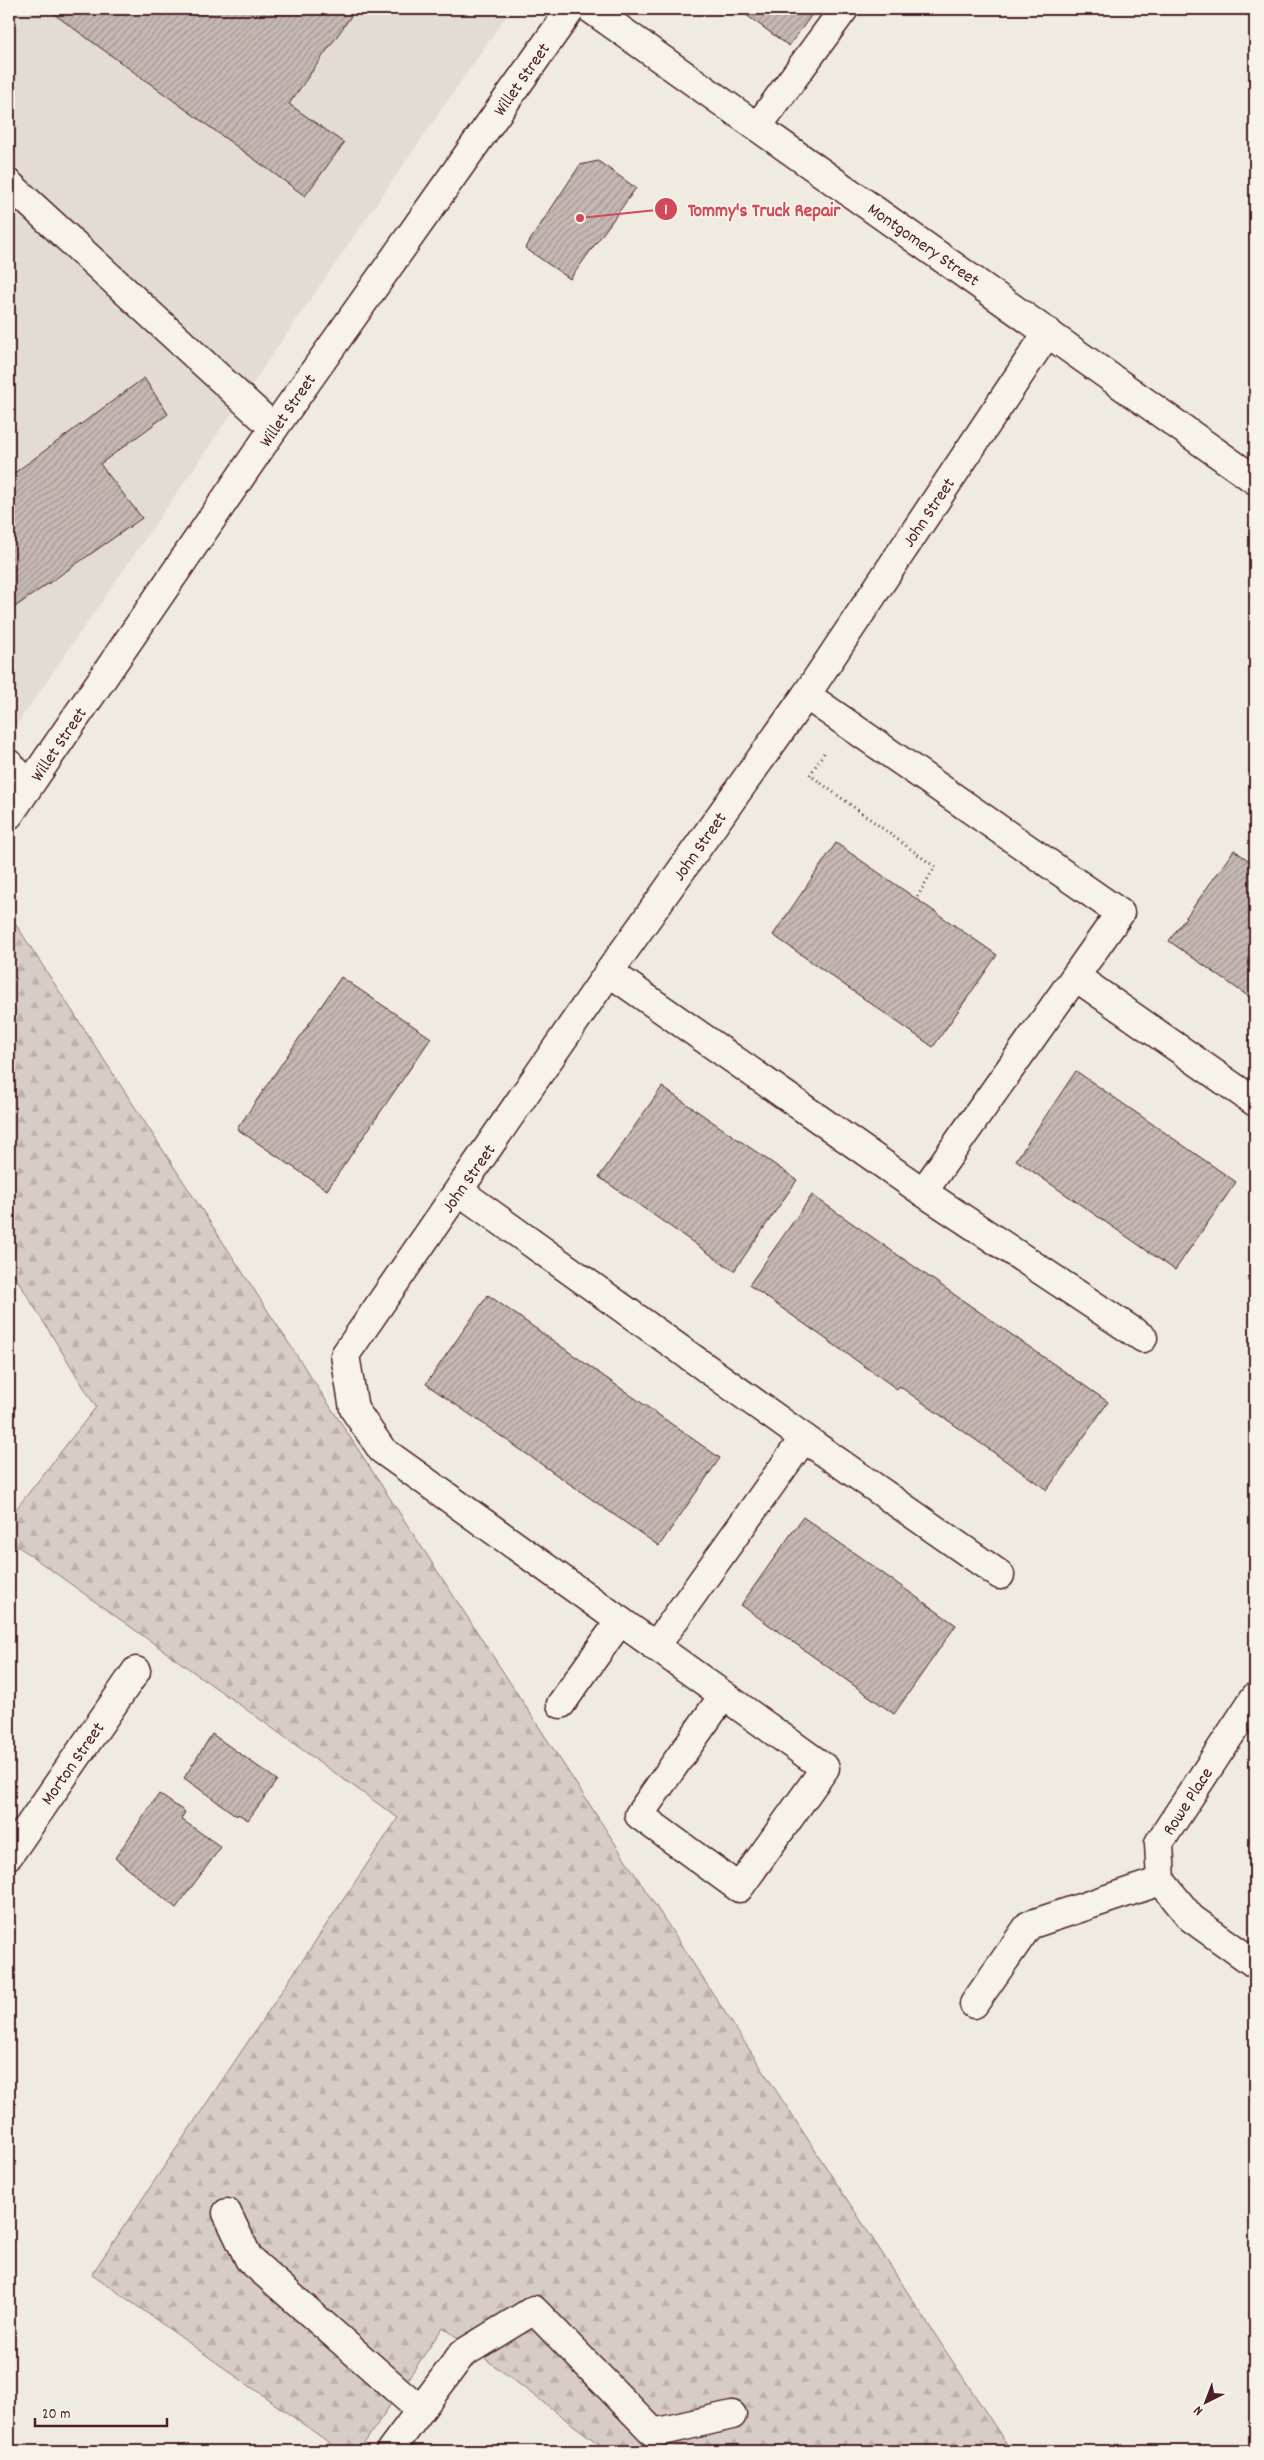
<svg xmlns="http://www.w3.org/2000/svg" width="1264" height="2460" font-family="Dekko,sans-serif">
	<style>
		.built { fill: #e3dcd2 }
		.forest { fill: url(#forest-firs); stroke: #917678 }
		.building { fill: url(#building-hatch); stroke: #4a1f2b }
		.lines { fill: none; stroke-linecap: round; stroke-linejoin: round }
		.minor-casing { stroke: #4a1f2b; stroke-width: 31 }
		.path { stroke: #4a1f2b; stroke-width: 3; stroke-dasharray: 1 4; stroke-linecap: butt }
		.minor { stroke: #f7f3e8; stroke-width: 28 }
		.labels { text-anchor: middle; stroke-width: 4; stroke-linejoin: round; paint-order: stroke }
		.street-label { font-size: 18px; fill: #4a1f2b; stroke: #f7f3e8 }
		.leader { fill: none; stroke: #d1495b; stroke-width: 2 }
		.callout-dot { fill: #d1495b; stroke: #f7f3e8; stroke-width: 2 }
		.mark-label { font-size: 15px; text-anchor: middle; font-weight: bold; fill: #fff }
		.callout-label { font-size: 19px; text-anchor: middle; font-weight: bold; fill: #d1495b; stroke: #f7f3e8; stroke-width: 4; stroke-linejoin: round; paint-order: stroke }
	</style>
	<defs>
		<pattern id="forest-firs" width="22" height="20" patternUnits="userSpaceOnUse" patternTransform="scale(1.25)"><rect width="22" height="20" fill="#d8cdc6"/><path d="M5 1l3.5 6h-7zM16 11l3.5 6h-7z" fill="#bbb0aa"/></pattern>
		<pattern id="building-hatch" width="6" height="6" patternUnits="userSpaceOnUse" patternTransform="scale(1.25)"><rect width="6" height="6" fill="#c6b8b3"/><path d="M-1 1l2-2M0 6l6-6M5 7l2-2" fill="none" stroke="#a39592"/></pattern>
	</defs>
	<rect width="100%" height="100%" fill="#f0ebe0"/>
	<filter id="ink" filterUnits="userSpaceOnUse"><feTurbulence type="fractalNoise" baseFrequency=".02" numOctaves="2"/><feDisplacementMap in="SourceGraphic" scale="10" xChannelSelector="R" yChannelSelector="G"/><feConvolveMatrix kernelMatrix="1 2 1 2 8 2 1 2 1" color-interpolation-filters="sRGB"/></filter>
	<g filter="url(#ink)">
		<path class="built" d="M9 9H511L9 736Z"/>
		<path class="forest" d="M9 914 1011 2451H608L443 2327 359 2451H341L92 2274 398 1818 9 1540V1518L96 1407 9 1266Z"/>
		<g class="building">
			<path d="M47 9H356L289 104 344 143 305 196Z"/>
			<path d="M738 9H816L789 46Z"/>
			<path d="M598 161 636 188 570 279 525 248 580 165Z"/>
			<path d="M144 378 168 414 100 464 142 518 9 611V477Z"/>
			<path d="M836 843 997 955 933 1047 773 935Z"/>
			<path d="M1234 850 1255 865V1001L1169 941Z"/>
			<path d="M341 977 431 1038 327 1190 237 1129Z"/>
			<path d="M1076 1071 1236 1182 1175 1270 1016 1160Z"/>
			<path d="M662 1087 797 1180 734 1271 599 1177Z"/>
			<path d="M812 1195 1108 1402 1047 1490 899 1386 897 1389 749 1285Z"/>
			<path d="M488 1295 720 1458 659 1546 426 1384Z"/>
			<path d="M803 1517 956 1625 894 1714 741 1605Z"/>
			<path d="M212 1734 277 1780 248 1820 238 1814 237 1816 184 1778Z"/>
			<path d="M159 1794 185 1812 181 1819 221 1847 176 1908 115 1858Z"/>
		</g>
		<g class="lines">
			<defs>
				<g id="minor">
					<path d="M591 9 1255 480"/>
					<path d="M758 126 844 9"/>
					<path d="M9 184 274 428"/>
					<path d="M806 695 1120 913 923 1192"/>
					<path d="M9 764 29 785"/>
					<path d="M9 815 274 428 571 9"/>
					<path d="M609 972 923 1192 1143 1338"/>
					<path d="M1076 977 1255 1102"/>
					<path d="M459 1191 804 1438 655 1647"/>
					<path d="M804 1438 1000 1575"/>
					<path d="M723 1696 639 1815 739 1888 825 1768 382 1450 354 1409 345 1355 609 972 806 695 1048 332"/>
					<path d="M1255 1697 1159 1843 1161 1881 1191 1918 1255 1964"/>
					<path d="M561 1704 620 1621"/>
					<path d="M9 1855 136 1671"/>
					<path d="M974 2004 1029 1925 1161 1881"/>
					<path d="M227 2213 249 2259 419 2409"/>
					<path d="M390 2451 462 2354 534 2310 654 2433 732 2415"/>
				</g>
			</defs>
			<use href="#minor" class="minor-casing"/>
			<path class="path" d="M824 753 810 775 935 867 916 899"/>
			<use href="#minor" class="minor"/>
		</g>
	</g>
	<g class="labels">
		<g class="street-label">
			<text transform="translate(521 79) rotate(-55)" y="6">Willet Street</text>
			<text transform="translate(924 244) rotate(35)" y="6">Montgomery Street</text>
			<text transform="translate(287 410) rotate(-55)" y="6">Willet Street</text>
			<text transform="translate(928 512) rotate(-56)" y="6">John Street</text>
			<text transform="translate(58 744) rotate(-56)" y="6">Willet Street</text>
			<text transform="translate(699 846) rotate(-55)" y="6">John Street</text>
			<text transform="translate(468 1178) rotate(-55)" y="6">John Street</text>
			<text transform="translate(72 1763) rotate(-55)" y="6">Morton Street</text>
			<text transform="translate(1187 1801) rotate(-57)" y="6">Rowe Place</text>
		</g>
	</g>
	<path class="leader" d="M580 218L666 209"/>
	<g class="callout-dot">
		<circle cx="580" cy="218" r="5"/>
		<circle cx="666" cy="209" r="12"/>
	</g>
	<g class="mark-label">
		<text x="666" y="214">1</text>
	</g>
	<g class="callout-label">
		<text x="764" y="216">Tommy's Truck Repair</text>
	</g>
	<rect width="1264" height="2460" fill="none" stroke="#f7f3e8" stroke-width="30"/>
	<rect x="15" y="15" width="1234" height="2430" fill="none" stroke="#4a1f2b" stroke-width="2" filter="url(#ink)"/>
	<g transform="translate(1206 2402) rotate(222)" stroke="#f7f3e8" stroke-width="4" paint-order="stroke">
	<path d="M0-4L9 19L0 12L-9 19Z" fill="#4a1f2b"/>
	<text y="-8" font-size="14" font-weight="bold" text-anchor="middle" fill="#4a1f2b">N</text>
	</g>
	<path d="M35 2418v8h132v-8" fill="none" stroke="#4a1f2b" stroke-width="2.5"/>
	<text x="42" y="2418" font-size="15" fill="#4a1f2b" stroke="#f7f3e8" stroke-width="4" paint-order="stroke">20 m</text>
</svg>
